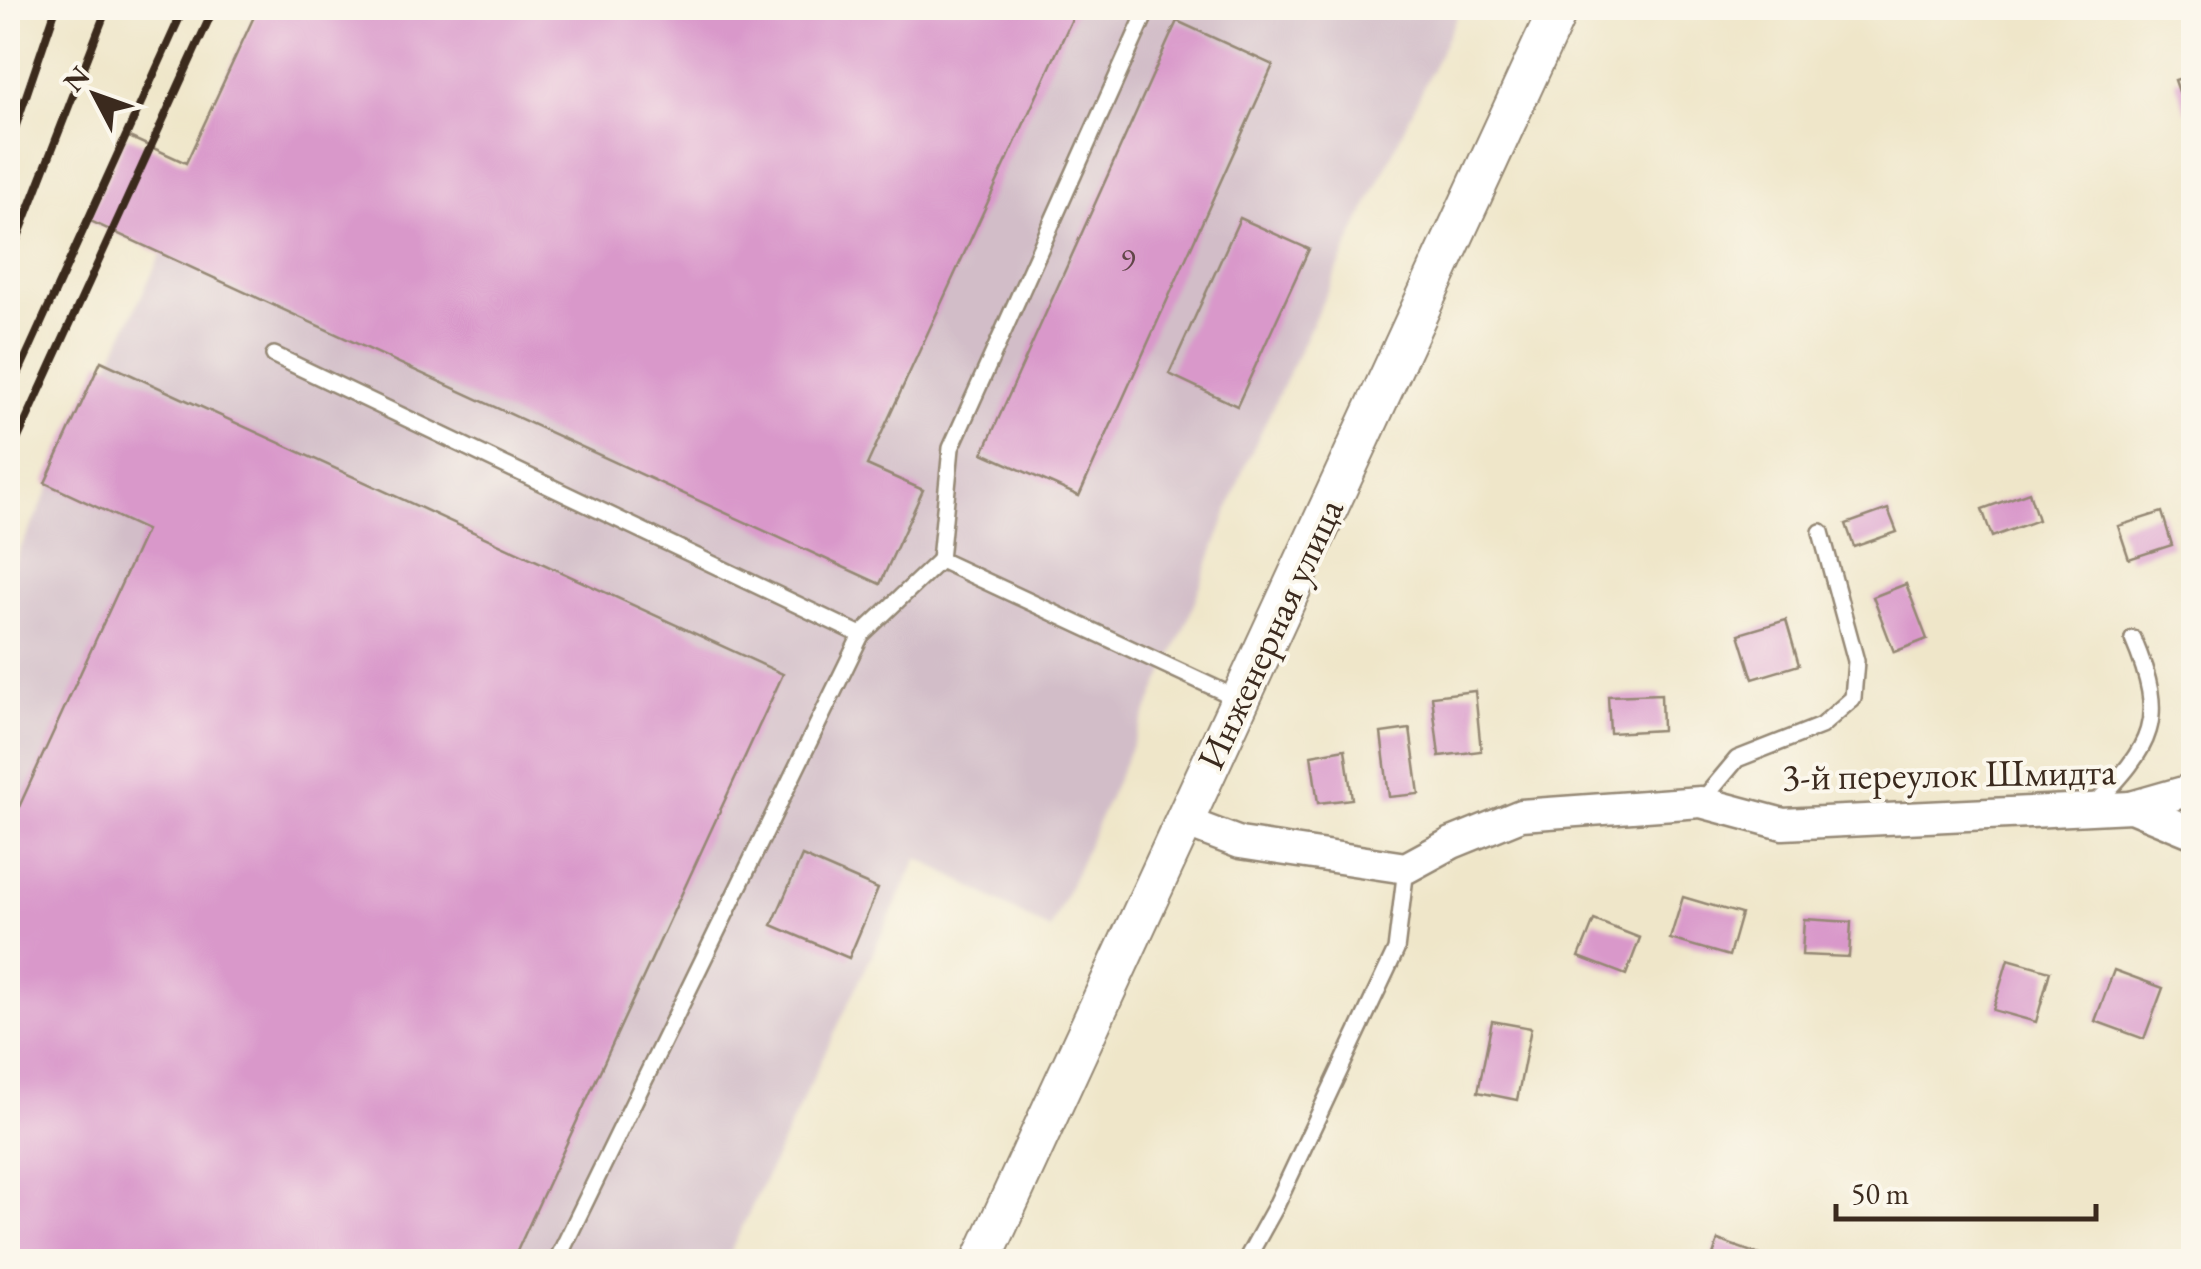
<svg xmlns="http://www.w3.org/2000/svg" width="2201" height="1269" font-family="'EB Garamond',serif">
	<style>
		.industrial { fill: #d2bdc8 }
		.building { fill: #d998ca }
		.lines { fill: none; stroke-linecap: round; stroke-linejoin: round }
		.service-casing { stroke: #958874; stroke-width: 20 }
		.minor-casing { stroke: #958874; stroke-width: 35 }
		.tertiary-casing { stroke: #958874; stroke-width: 42 }
		.service { stroke: #fff; stroke-width: 15 }
		.minor { stroke: #fff; stroke-width: 30 }
		.tertiary { stroke: #fff; stroke-width: 38 }
		.rail { stroke: #3b2a1e; stroke-width: 8 }
		.labels { text-anchor: middle; stroke-width: 8; stroke-linejoin: round; paint-order: stroke }
		.number-label { font-size: 32px; fill: #624649 }
		.street-label { font-size: 38px; fill: #3b2a1e; stroke: #fbf7ec }
	</style>
	<rect width="100%" height="100%" fill="#fbf7ec"/>
	<filter id="ink" filterUnits="userSpaceOnUse"><feTurbulence type="fractalNoise" baseFrequency=".01" numOctaves="2"/><feDisplacementMap in="SourceGraphic" scale="20" xChannelSelector="R" yChannelSelector="G"/><feConvolveMatrix kernelMatrix="1 2 1 2 8 2 1 2 1" color-interpolation-filters="sRGB"/></filter>
	<filter id="wash" filterUnits="userSpaceOnUse"><feTurbulence type="fractalNoise" baseFrequency=".0048" numOctaves="4" result="noise"/><feDisplacementMap in="SourceGraphic" scale="40" xChannelSelector="R" yChannelSelector="G"/><feGaussianBlur stdDeviation="2.25" result="paint"/><feColorMatrix in="noise" values="0 0 0 0 0 0 0 0 0 0 0 0 0 0 0 0 0 1.4 0 .05"/><feComposite in="paint" operator="in"/></filter>
	<g filter="url(#wash)">
		<rect width="100%" height="100%" fill="#efe6c9"/>
		<path class="industrial" d="M279 8H1461L1243 470 1189 617 1050 930 918 858 726 1261H8V575Z"/>
		<g id="blocks">
			<g class="building">
				<path d="M258 8H1077L867 465 923 490 880 584 88 220 127 136 186 163Z"/>
				<path d="M1177 21 1273 65 1079 496 983 453Z"/>
				<path d="M2194 74V109L2186 112 2175 80Z"/>
				<path d="M1240 218 1309 249 1237 406 1169 374Z"/>
				<path d="M101 361 783 674 512 1262H8V831L146 530 45 483Z"/>
				<path d="M2029 492 2038 520 1992 537 1982 509Z"/>
				<path d="M1888 509 1897 532 1854 547 1846 524Z"/>
				<path d="M2162 512 2172 545 2129 559 2118 526Z"/>
				<path d="M1906 584 1927 639 1894 652 1873 597Z"/>
				<path d="M1786 620 1799 665 1753 679 1739 634Z"/>
				<path d="M1475 691 1481 751 1439 756 1432 696Z"/>
				<path d="M1661 694 1662 730 1610 733 1608 696Z"/>
				<path d="M1410 729 1419 794 1389 797 1381 733Z"/>
				<path d="M1345 749 1352 799 1318 803 1311 755Z"/>
				<path d="M802 856 878 889 849 958 772 925Z"/>
				<path d="M1683 897 1741 914 1729 956 1670 939Z"/>
				<path d="M1804 919 1851 922 1849 957 1802 955Z"/>
				<path d="M1594 920 1640 938 1626 975 1579 957Z"/>
				<path d="M2008 959 2050 971 2036 1022 1993 1010Z"/>
				<path d="M2114 970 2163 988 2144 1039 2095 1021Z"/>
				<path d="M1492 1021 1531 1028 1517 1100 1478 1092Z"/>
				<path d="M1718 1240 1769 1258 1768 1262H1711Z"/>
			</g>
		</g>
	</g>
	<g filter="url(#ink)">
		<use href="#blocks" fill-opacity="0" stroke="#958874" stroke-width="2.5"/>
		<g class="lines">
			<defs>
				<g id="service">
					<path d="M274 355 861 635 940 560 1241 700"/>
					<path d="M940 560 951 448 1148 8"/>
					<path d="M1701 802 1737 759 1821 726 1853 698 1856 661 1821 532"/>
					<path d="M2093 806C2152 745 2168 721 2133 639"/>
					<path d="M556 1262 861 635"/>
					<path d="M1245 1262 1275 1208 1396 950 1406 868"/>
				</g>
				<g id="minor">
					<path d="M2131 807 2194 789"/>
					<path d="M1182 821 1240 843 1406 868 1452 843 1521 815 1701 802 1783 824 2131 807 2194 833"/>
				</g>
				<path id="tertiary" d="M981 1262 1559 8"/>
			</defs>
			<use href="#service" class="service-casing"/>
			<use href="#minor" class="minor-casing"/>
			<use href="#tertiary" class="tertiary-casing"/>
			<use href="#service" class="service"/>
			<use href="#minor" class="minor"/>
			<use href="#tertiary" class="tertiary"/>
			<g class="rail">
				<path d="M8 149 56 8"/>
				<path d="M8 263 107 8"/>
				<path d="M8 396 184 8"/>
				<path d="M8 460 214 8"/>
			</g>
		</g>
	</g>
	<g class="labels">
		<g class="number-label">
			<text x="1128" y="270">9</text>
		</g>
		<g class="street-label">
			<text transform="translate(1270 634) rotate(-65)" y="13">Инженерная улица</text>
			<text transform="translate(1949 774) rotate(-1)" y="13">3-й переулок Шмидта</text>
		</g>
	</g>
	<rect width="2201" height="1269" fill="none" stroke="#fbf7ec" stroke-width="40"/>
	<g transform="translate(95 95) rotate(311)" stroke="#fbf7ec" stroke-width="8" paint-order="stroke">
	<path d="M0-8L18 38L0 25L-18 38Z" fill="#3b2a1e"/>
	<text y="-15" font-size="28" font-weight="bold" text-anchor="middle" fill="#3b2a1e">N</text>
	</g>
	<path d="M1836 1204v15h260v-15" fill="none" stroke="#3b2a1e" stroke-width="5"/>
	<text x="1851" y="1204" font-size="30" fill="#3b2a1e" stroke="#fbf7ec" stroke-width="8" paint-order="stroke">50 m</text>
</svg>
